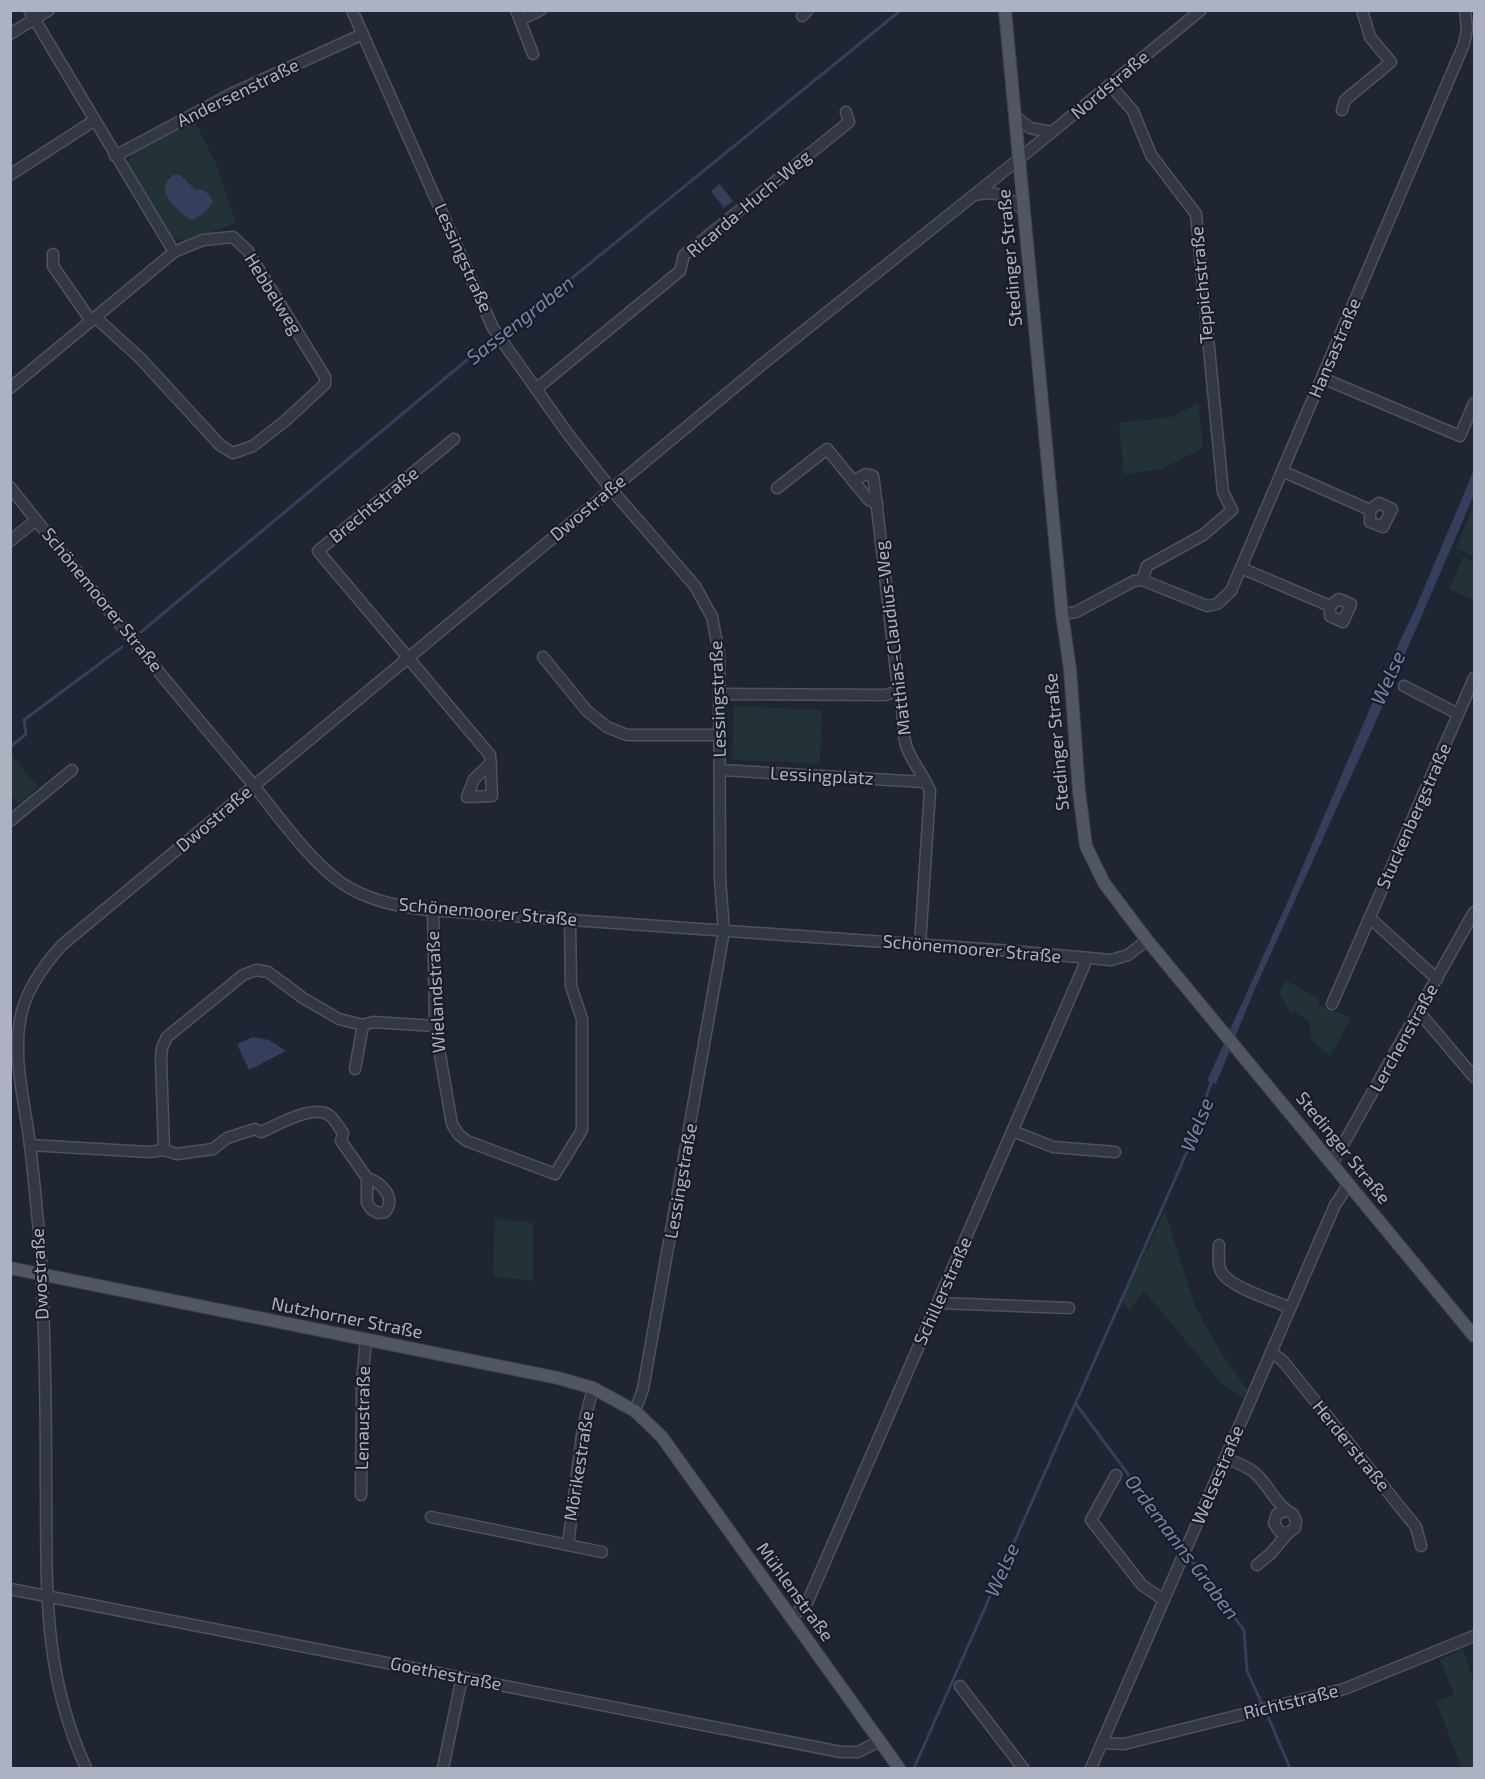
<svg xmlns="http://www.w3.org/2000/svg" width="1485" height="1779" font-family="'Exo 2',sans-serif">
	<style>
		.green { fill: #233236 }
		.water { fill: #353e5a }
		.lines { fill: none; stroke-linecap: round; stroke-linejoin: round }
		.stream { stroke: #353e5a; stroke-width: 3 }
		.minor-casing { stroke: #4e5260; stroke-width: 13 }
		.major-casing { stroke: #3d414e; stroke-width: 14 }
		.minor { stroke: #333845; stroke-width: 10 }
		.major { stroke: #515665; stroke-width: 12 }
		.labels { text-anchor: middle; stroke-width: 4.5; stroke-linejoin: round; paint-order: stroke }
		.street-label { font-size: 18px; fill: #adb2c2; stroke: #191d29 }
		.water-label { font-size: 20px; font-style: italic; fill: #7784a9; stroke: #191d29 }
	</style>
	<rect width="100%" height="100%" fill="#202534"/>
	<g class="green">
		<path d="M193 118 217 166 236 223 185 241 172 237 127 163C135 143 174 128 193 118Z"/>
		<path d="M1198 403 1203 448 1162 469 1124 474 1119 423 1172 417Z"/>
		<path d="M1474 504V557L1456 548Z"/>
		<path d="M1463 557 1474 562V600L1449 589Z"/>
		<path d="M734 706 822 710 820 763 732 760Z"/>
		<path d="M11 754 38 787 19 805 11 795Z"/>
		<path d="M1287 981 1319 999V1005L1351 1018 1330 1056 1311 1039 1310 1023 1295 1010 1291 1013 1279 992Z"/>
		<path d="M1165 1212 1195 1306 1218 1348 1247 1390 1243 1397 1223 1385 1144 1291 1129 1310 1121 1301Z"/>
		<path d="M495 1219 533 1223V1281L493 1276Z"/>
		<path d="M1463 1649 1474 1683V1768H1462L1436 1702 1454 1694 1440 1660Z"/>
	</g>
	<g class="water">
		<path d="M173 175H180L195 189C205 189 209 193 213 202 207 211 201 217 190 220 177 209 152 191 173 175Z"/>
		<path d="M720 184 733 201 724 208 711 191Z"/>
		<path d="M1474 470V495L1377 719 1254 991 1216 1084 1207 1081 1287 903 1386 671 1416 607Z"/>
		<path d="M253 1037 269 1040 286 1051 249 1070 237 1044Z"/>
	</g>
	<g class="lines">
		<g class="stream">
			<path d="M502 335 901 10"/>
			<path d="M141 632 486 344 496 338"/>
			<path d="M10 747 26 734 24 720 122 647"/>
			<path d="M1076 1404 1182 1547"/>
			<path d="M1186 1553 1244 1630 1247 1671 1263 1706"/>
			<path d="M1266 1712 1290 1768"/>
			<path d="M914 1768 1190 1145 1212 1080"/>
		</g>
		<defs>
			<g id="minor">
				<path d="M29 10 174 252 203 240 233 237 248 251 258 268 325 377V384L285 421 253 446 233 453 220 445 140 358 96 318"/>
				<path d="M352 10 493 328 568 434 611 489 695 586 712 617 719 654 720 879 724 931 643 1389 635 1411"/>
				<path d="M516 10 533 54"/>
				<path d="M802 16 808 10"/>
				<path d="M520 20 541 10"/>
				<path d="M10 34 49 10"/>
				<path d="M1110 85 1133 111 1151 155 1196 214 1223 492 1232 510 1203 535 1147 566 1142 580"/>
				<path d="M1342 110 1345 100 1391 62 1370 37 1362 10"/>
				<path d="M1015 116 1030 128 1052 132"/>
				<path d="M115 156 233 93 363 34"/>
				<path d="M10 175 95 120"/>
				<path d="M975 195C997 190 1008 196 1024 211"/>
				<path d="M53 254V266L91 321"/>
				<path d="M1322 378 1460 436 1474 403"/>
				<path d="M10 388 174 252"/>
				<path d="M536 389 680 271 684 255 849 122 846 112"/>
				<path d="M454 439 318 551 490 755 492 796 467 797 474 779 491 763"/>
				<path d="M1282 471 1370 510V522L1383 527 1392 509 1379 503 1370 510"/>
				<path d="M853 481 866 474 873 476 874 482 897 680C896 693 898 691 901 702 904 716 902 732 906 745 909 758 925 777 930 791L920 944"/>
				<path d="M10 487C87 585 166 682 246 776 275 811 307 859 343 884 369 901 399 907 429 910L1013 951 1111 960 1128 955 1147 940"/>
				<path d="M777 488 827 449 869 500 877 504"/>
				<path d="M10 541 36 520"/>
				<path d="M1241 568 1330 606V616L1343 622 1351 604 1339 599 1330 606"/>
				<path d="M1062 614 1076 612 1134 581 1142 580 1207 606 1217 604 1231 591 1464 44 1467 29 1465 10"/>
				<path d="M543 657 587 711 607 727 627 735H720"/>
				<path d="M1404 686 1458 714"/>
				<path d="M720 694 885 695 896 692"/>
				<path d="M721 770 924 782"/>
				<path d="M10 821 72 770"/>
				<path d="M433 910 435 1026 452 1124 459 1135 467 1141 555 1174 582 1130V1019L571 986 570 920"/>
				<path d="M1370 918 1437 979"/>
				<path d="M1332 1004 1474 678"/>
				<path d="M1419 1012 1474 1077"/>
				<path d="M355 1069 363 1025"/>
				<path d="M1013 1131 1053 1147 1115 1152"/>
				<path d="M30 1145 149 1152 164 1150 177 1154 213 1149 227 1138 255 1129 261 1132C278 1125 312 1104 329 1115 334 1118 339 1128 343 1133L341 1141 367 1178V1203L371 1209 378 1213 385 1212C397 1198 381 1182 367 1178"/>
				<path d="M164 1150 161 1059 162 1048 167 1037 243 975 256 970 268 972 303 998 339 1019 363 1025 373 1022 435 1026"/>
				<path d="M1332 1164 1474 912"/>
				<path d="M1219 1245C1219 1254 1217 1265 1222 1273 1232 1288 1273 1300 1290 1308"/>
				<path d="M938 1303 1069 1308"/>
				<path d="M1271 1352 1283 1361 1416 1527 1421 1546"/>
				<path d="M1225 1458C1235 1462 1247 1466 1255 1473 1268 1484 1277 1507 1293 1514L1296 1521 1295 1528 1288 1533 1279 1531 1274 1523 1277 1514 1286 1511"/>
				<path d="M1116 1475 1091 1520 1142 1585 1164 1600"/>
				<path d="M361 1495 362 1382 366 1340"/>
				<path d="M431 1517 602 1552"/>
				<path d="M568 1545 583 1427 593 1388"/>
				<path d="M1257 1565 1271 1553 1288 1533"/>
				<path d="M10 1589 841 1752H858L880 1741"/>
				<path d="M791 1618 807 1603 1084 966 1085 958"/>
				<path d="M960 1686 1023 1768"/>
				<path d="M1102 1743 1124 1744 1344 1689 1474 1636"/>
				<path d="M86 1768C42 1672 47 1587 46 1484 46 1405 45 1324 40 1244 37 1211 34 1178 30 1145 25 1103 12 1058 21 1015 27 988 44 965 62 945L759 367 1019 159 1201 10"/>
				<path d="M443 1768 462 1677"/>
				<path d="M1091 1768 1335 1205 1349 1184"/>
			</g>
			<g id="major">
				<path d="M1005 10 1062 614 1070 669 1079 791 1086 846 1104 883 1147 940 1474 1336"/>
				<path d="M10 1268 558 1378 593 1388 635 1411 662 1437 899 1768"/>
			</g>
		</defs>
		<use href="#minor" class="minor-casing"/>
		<use href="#major" class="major-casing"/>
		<use href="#minor" class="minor"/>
		<use href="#major" class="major"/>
	</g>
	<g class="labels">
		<g class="street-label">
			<text transform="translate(1110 85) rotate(-40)" y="6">Nordstraße</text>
			<text transform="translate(238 93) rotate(-26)" y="6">Andersenstraße</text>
			<text transform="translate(749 204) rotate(-40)" y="6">Ricarda-Huch-Weg</text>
			<text transform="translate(463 258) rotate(66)" y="6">Lessingstraße</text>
			<text transform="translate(1010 258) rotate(-95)" y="6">Stedinger Straße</text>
			<text transform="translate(1202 285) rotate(-95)" y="6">Teppichstraße</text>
			<text transform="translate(273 294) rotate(58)" y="6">Hebbelweg</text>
			<text transform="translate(1335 348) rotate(-67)" y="6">Hansastraße</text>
			<text transform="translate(374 505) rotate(-39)" y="6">Brechtstraße</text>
			<text transform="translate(588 508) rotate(-40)" y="6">Dwostraße</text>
			<text transform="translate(102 600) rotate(51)" y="6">Schönemoorer Straße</text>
			<text transform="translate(893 638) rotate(-97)" y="6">Matthias-Claudius-Weg</text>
			<text transform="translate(718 699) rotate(-92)" y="6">Lessingstraße</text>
			<text transform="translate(1057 742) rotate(-95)" y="6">Stedinger Straße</text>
			<text transform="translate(822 776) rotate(3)" y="6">Lessingplatz</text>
			<text transform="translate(1414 816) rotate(-66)" y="6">Stuckenbergstraße</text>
			<text transform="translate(214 819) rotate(-40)" y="6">Dwostraße</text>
			<text transform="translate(488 912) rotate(5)" y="6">Schönemoorer Straße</text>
			<text transform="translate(972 949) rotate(5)" y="6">Schönemoorer Straße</text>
			<text transform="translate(436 992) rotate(-93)" y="6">Wielandstraße</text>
			<text transform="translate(1404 1038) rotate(-61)" y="6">Lerchenstraße</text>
			<text transform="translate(1343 1148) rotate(51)" y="6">Stedinger Straße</text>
			<text transform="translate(681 1181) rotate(-80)" y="6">Lessingstraße</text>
			<text transform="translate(40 1274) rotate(-93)" y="6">Dwostraße</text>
			<text transform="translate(943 1291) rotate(-66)" y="6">Schillerstraße</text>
			<text transform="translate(347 1318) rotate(11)" y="6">Nutzhorner Straße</text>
			<text transform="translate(363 1418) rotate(-89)" y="6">Lenaustraße</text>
			<text transform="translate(1351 1446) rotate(51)" y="6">Herderstraße</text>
			<text transform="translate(579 1466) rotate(-81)" y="6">Mörikestraße</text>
			<text transform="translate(1218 1475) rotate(-67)" y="6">Welsestraße</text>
			<text transform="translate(795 1592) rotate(54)" y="6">Mühlenstraße</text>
			<text transform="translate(446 1674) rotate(11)" y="6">Goethestraße</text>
			<text transform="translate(1291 1702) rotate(-14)" y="6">Richtstraße</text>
		</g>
		<g class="water-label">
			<text transform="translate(520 320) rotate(-38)" y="7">Sassengraben</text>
			<text transform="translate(1388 678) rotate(-66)" y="7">Welse</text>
			<text transform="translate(1197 1125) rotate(-68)" y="7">Welse</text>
			<text transform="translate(1182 1547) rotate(53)" y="7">Ordemanns Graben</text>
			<text transform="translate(1002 1570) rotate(-66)" y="7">Welse</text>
		</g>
	</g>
	<rect width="1485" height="1779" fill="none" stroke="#adb2c2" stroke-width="24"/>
</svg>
